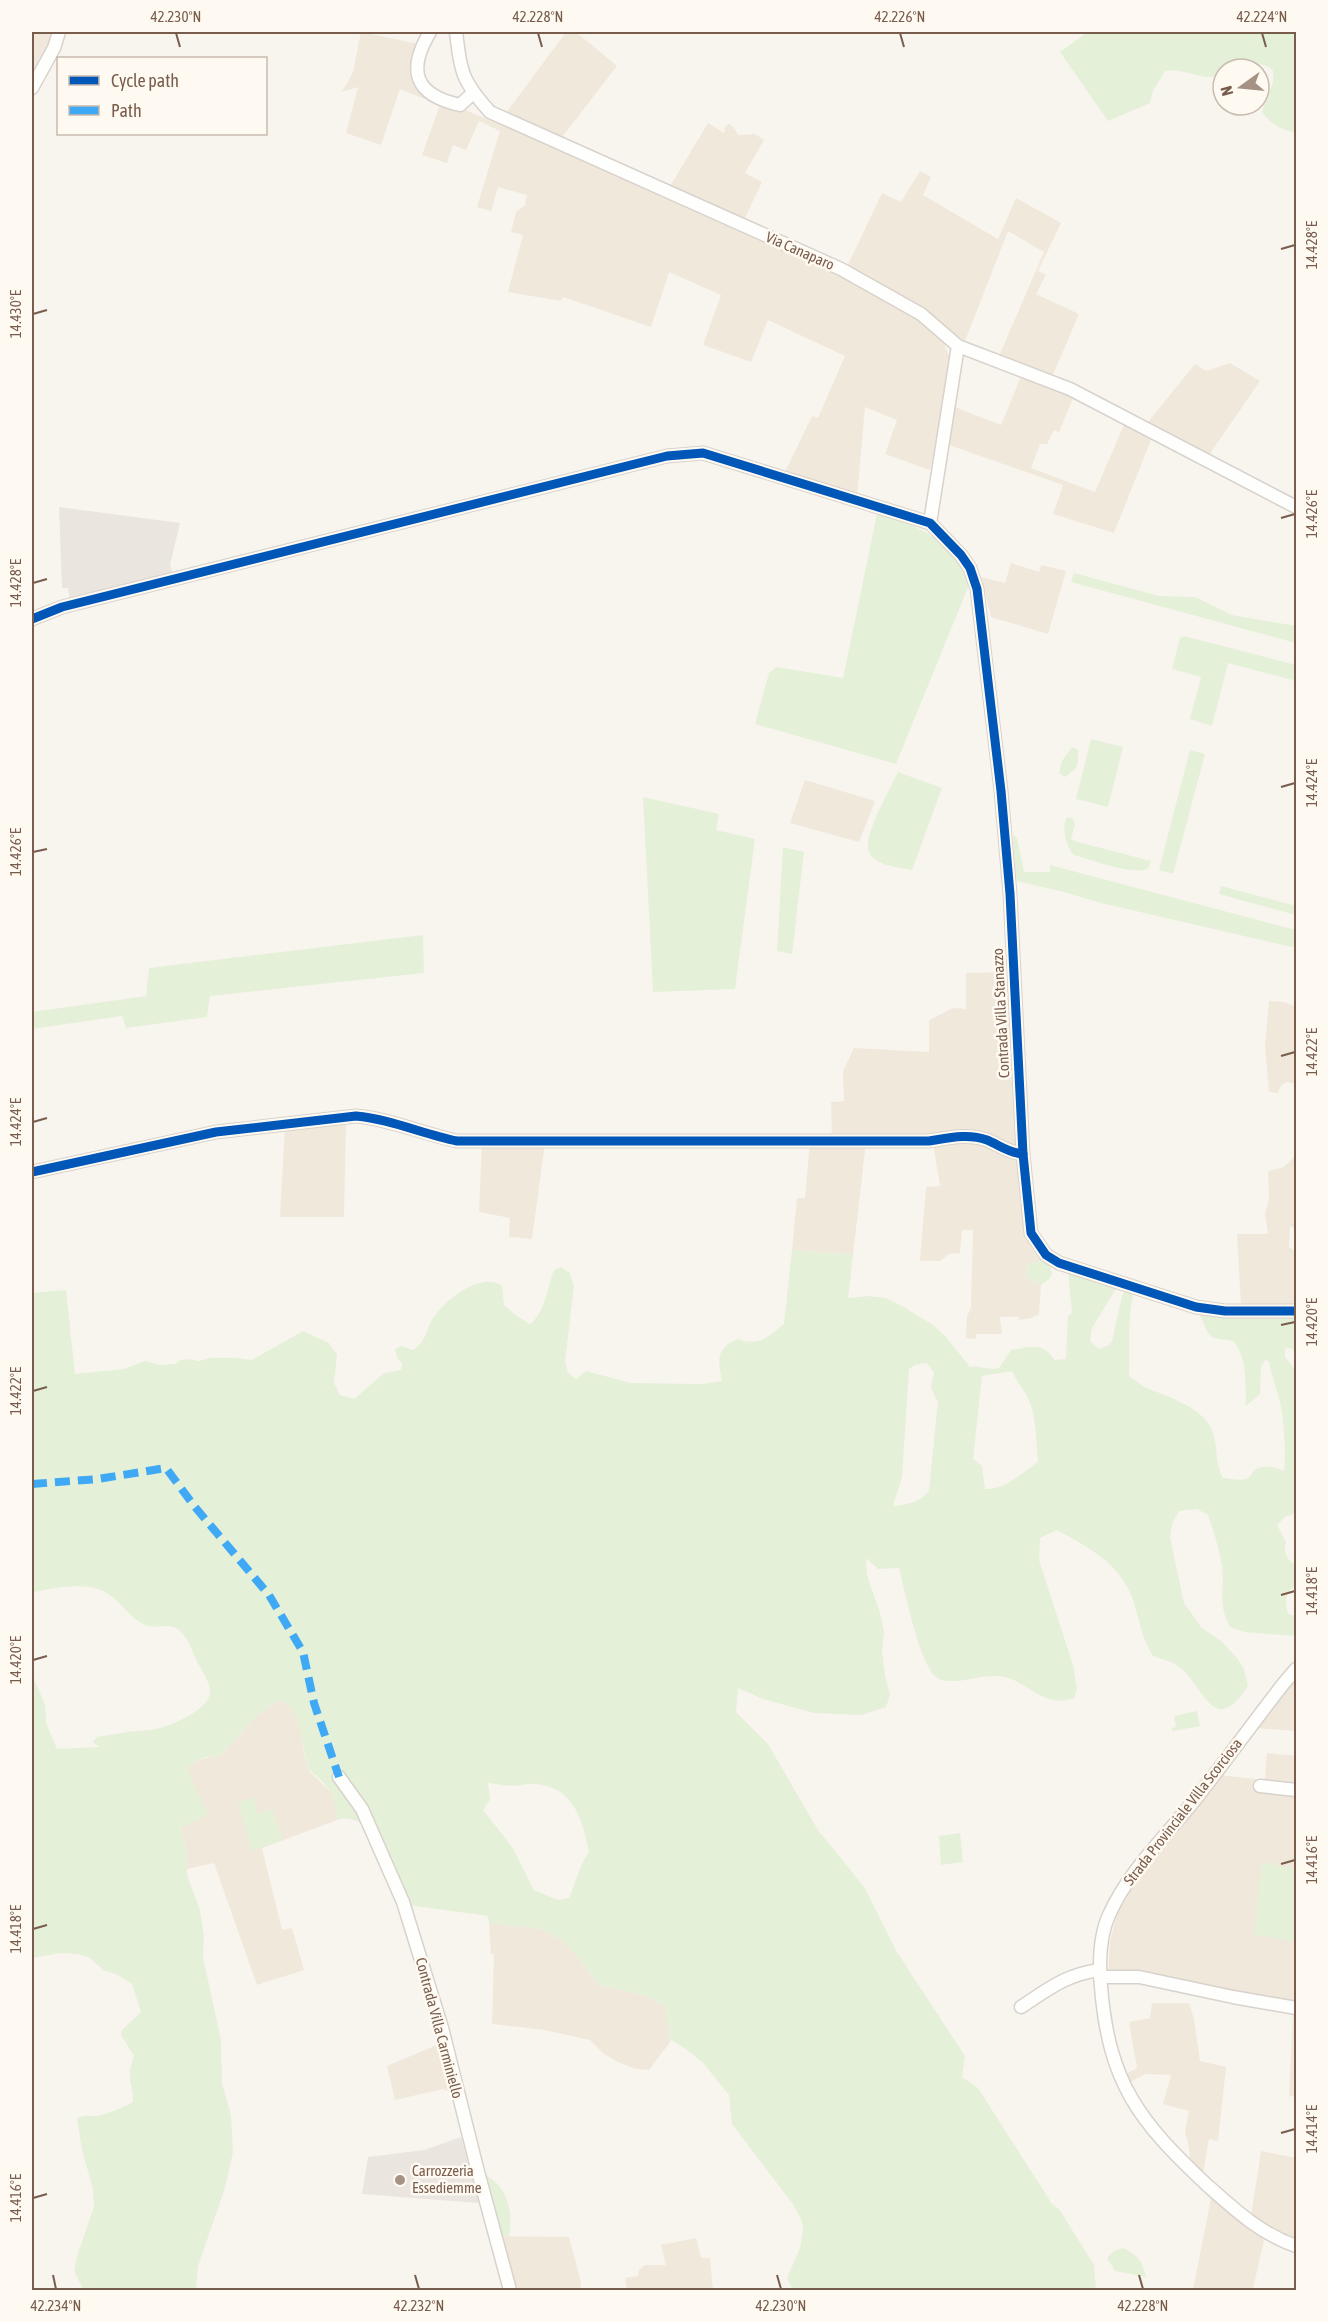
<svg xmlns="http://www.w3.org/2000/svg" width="1328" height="2322" font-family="'Asap Condensed',sans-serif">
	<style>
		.residential { fill: #f1e8dc }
		.industrial { fill: #ebe5df }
		.green { fill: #e5f0d9; fill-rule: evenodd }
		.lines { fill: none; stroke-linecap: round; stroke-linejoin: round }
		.minor-casing { stroke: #d8d2cc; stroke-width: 15 }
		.minor { stroke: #fefefc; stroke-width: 12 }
		.quiet { stroke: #3fa9f5; stroke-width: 8; stroke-dasharray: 15 8; stroke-linecap: butt }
		.cycleway-casing { stroke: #fffaf1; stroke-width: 13 }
		.cycleway { stroke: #0057b8; stroke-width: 9 }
		.ticks { fill: none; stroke: #785d4d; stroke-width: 2 }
		.poi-dot { fill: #a59285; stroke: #fffaf1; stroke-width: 2 }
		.labels { text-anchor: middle; stroke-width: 5; stroke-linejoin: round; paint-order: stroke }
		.street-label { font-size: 15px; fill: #785d4d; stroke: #fffaf1 }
		.poi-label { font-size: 15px; fill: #785d4d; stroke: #fffaf1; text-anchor: start }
		.neatline { fill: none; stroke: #785d4d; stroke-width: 2 }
		.ticks-label { font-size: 15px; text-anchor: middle; fill: #785d4d }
	</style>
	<rect width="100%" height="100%" fill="#f8f5ee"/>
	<g class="residential">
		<path d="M32 32H54L37 70 32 68Z"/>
		<path d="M361 32 419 44 410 74 415 84 438 99 497 123 839 276 878 295 933 330 943 341 951 360 945 404 930 470 885 454 897 420 865 407 857 498 784 474 812 416 818 418 845 356 768 320 751 362 703 345 721 295 669 272 651 327 563 297 561 301 508 292 523 235 511 232 516 212 525 205 527 195 498 187 491 211 477 207 500 131 479 121 466 150 453 145 447 163 422 155 440 105 400 89 381 145 346 133 358 87 342 92 353 72Z"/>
		<path d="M566 32H576L617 66 559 141 503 117Z"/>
		<path d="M708 123 724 133 726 126 729 124 735 129 738 135 755 134 764 140 745 173 762 182 743 222 669 188Z"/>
		<path d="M920 171 931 177 923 195 998 239 1016 198 1061 223 1038 271 1046 275 1036 294 1079 314 1052 377 999 356 1044 252 1008 231 965 341 911 302 847 267 882 193 901 202Z"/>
		<path d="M1230 363 1260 381 1209 455 1148 422 1195 364 1206 371Z"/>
		<path d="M1022 374 1073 398 1059 432 1054 430 1047 444H1040L1031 468 1095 492 1126 420 1153 435 1114 533 1053 514 1063 485 946 444 955 407 1001 425Z"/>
		<path d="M1011 563 1039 572 1041 565 1066 571 1048 634 991 617 981 577 1005 583Z"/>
		<path d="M805 780 875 801 859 842 790 823Z"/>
		<path d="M1007 972 1020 1201 1026 1236 1032 1249 1042 1261 1027 1264 1026 1277 1041 1285 1039 1314 1031 1318 1019 1320V1317H1000L1002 1334H976V1339L966 1338 967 1317 971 1307 973 1230H962L960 1253 949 1254 940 1261H920L926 1187 940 1186 933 1143 866 1142 853 1255 792 1250 797 1198H805L810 1142 832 1141 831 1102 844 1101 843 1071 854 1048 929 1052V1020L953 1008 966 1009V973Z"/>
		<path d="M1269 1001 1284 1002 1296 1007V1084L1287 1082 1281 1085 1278 1093 1269 1092 1265 1046Z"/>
		<path d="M346 1120 344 1217H280L285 1126Z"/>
		<path d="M482 1143H545L532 1239 509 1237 510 1218 479 1212Z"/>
		<path d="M1296 1155V1230L1290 1226 1289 1247 1296 1252V1306L1241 1305 1237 1234H1268L1265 1214 1269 1199 1268 1171 1284 1167Z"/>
		<path d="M1296 1679V1731L1257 1728Z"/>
		<path d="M276 1701 286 1702 294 1711 300 1723 304 1754 310 1772 333 1794 336 1804 337 1820 262 1848 282 1930 292 1928 304 1970 257 1985 214 1863 187 1869V1852L179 1824 187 1768 199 1760 214 1756 219 1757 257 1716Z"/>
		<path d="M1267 1753 1296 1756V2097L1289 2096 1293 2012 1156 1983 1108 1979 1110 1942 1117 1914 1132 1889 1219 1775 1265 1780Z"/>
		<path d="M489 1923 542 1929 565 1942 600 1985 650 1997 667 2008 670 2042 649 2070 636 2069 620 2063 604 2054 590 2040 544 2030 492 2024 494 1954H491Z"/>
		<path d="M1152 2003H1189L1194 2019 1200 2061 1226 2067 1218 2141 1209 2139 1203 2173 1190 2161 1189 2147 1185 2132 1189 2111 1163 2104 1171 2075 1146 2074 1128 2083 1124 2075 1137 2068 1129 2022 1150 2018Z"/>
		<path d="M444 2042 452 2092 443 2089 395 2100 387 2066Z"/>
		<path d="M1261 2151 1296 2158V2240L1275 2233 1251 2217Z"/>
		<path d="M1211 2198 1264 2240 1253 2289 1256 2290H1193Z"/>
		<path d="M489 2236 569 2237 581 2282 580 2290H506Z"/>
		<path d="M696 2238 701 2258H710L713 2290H627L625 2278 638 2276 639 2270 645 2265H666L661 2245Z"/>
	</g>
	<g class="industrial">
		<path d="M59 507 180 523 170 565 173 575 70 602 68 588H62Z"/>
		<path d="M461 2137 479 2203 362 2194 368 2157 424 2150Z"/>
	</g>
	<g class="green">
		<path d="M1088 32H1296V133C1282 130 1270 124 1262 112L1273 82V71C1261 57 1241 69 1223 69V75C1203 82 1185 68 1165 71L1153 91 1150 103 1108 121 1060 52Z"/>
		<path d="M877 514C914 526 932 529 956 560 962 568 967 575 969 585L896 764 755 724 769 673 776 667 843 678Z"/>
		<path d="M1074 573 1159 596 1195 597 1232 615 1296 626V643L1071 582Z"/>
		<path d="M1184 636 1296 665V681L1228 663 1212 726 1190 719 1201 677 1172 669 1180 638Z"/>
		<path d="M1091 739 1123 747 1108 807 1076 799Z"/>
		<path d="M1072 747 1078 750C1077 768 1081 765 1065 777L1059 773 1062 761Z"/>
		<path d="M1190 750 1205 754 1173 874 1159 870Z"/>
		<path d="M898 772 942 788 912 870C898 867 875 866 869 852 862 836 891 788 898 772Z"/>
		<path d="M643 797 719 814 716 830 755 839 735 989 653 992Z"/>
		<path d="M1067 817 1072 818 1075 824 1071 839 1074 841 1151 861 1148 868C1136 877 1089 859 1074 855 1066 847 1061 826 1067 817Z"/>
		<path d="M1013 834 1017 838 1024 872H1050V865L1296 930V948L1101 903 1064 892 1016 881Z"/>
		<path d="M783 847 804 852 792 954 777 951Z"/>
		<path d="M1221 886 1296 906V915L1219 894Z"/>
		<path d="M423 935 424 973 210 996 207 1017 126 1028 122 1016 32 1029V1012L146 996 149 968Z"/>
		<path d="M792 1250 853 1255 848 1298 867 1296 886 1298 902 1306 933 1325 946 1337 970 1367C980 1365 989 1371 999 1368L1011 1350C1032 1347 1041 1341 1055 1360L1066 1359 1068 1316 1072 1313 1068 1272 1117 1287 1092 1328 1090 1341 1099 1349 1109 1345 1112 1341 1122 1296 1126 1289 1134 1292C1127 1319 1130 1348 1129 1376 1136 1381 1142 1386 1149 1389 1169 1397 1201 1407 1211 1428 1219 1445 1214 1462 1223 1478 1231 1478 1241 1482 1248 1478 1251 1476 1252 1472 1255 1470 1264 1464 1275 1467 1284 1471 1286 1453 1284 1431 1282 1413 1280 1396 1272 1379 1269 1362L1266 1359 1261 1367 1260 1394 1246 1406C1245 1384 1248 1358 1233 1341 1227 1339 1218 1340 1212 1337 1207 1335 1202 1317 1197 1311L1296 1315V1351L1289 1348 1285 1349V1357L1296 1371V1513L1285 1517 1277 1525 1286 1542C1282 1551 1288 1562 1296 1565V1586C1284 1591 1285 1602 1288 1614L1296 1616V1636L1244 1632 1230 1627C1217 1602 1225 1591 1222 1566 1219 1548 1214 1532 1208 1515L1197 1509 1179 1511 1172 1524 1170 1537 1184 1603 1202 1628 1221 1641 1237 1658 1244 1669 1248 1686C1213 1740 1204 1685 1179 1667 1171 1661 1162 1659 1153 1656 1141 1636 1140 1622 1133 1600 1121 1564 1088 1547 1057 1530L1040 1538 1039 1560 1073 1665 1077 1689 1074 1698C1048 1708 1033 1688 1011 1679 993 1672 976 1679 957 1681 952 1681 943 1681 939 1679 920 1670 905 1590 899 1568L878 1569 866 1558 867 1575 880 1613 884 1632 882 1650 885 1675 890 1695 886 1707 862 1715 814 1713 763 1699 738 1688 736 1712 768 1744 818 1830 865 1888 897 1952 965 2056 962 2077 978 2088 1052 2204 1059 2209 1094 2265 1096 2290H793L787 2278 800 2248 803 2229 801 2219 792 2203 732 2124 729 2095 704 2064 686 2049 671 2040 670 2042 667 2008 650 1997 600 1985 565 1942 542 1929 489 1923 488 1916 408 1905 364 1825C355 1820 347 1816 337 1820 336 1801 332 1791 319 1778 315 1774 311 1773 309 1768 300 1745 304 1721 286 1702L276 1701 257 1716 219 1757C207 1754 196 1761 187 1768L208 1815 180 1828 187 1852V1875L200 1910 204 1936 203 1957 221 2040 222 2083 231 2115 233 2152 225 2188 198 2266 196 2290H83L74 2270 78 2253 94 2207 93 2189 82 2150 77 2118C84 2115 89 2116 97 2116 106 2114 127 2107 133 2101 133 2080 125 2081 134 2056L121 2035 122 2030 141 2012 132 1984 118 1975 103 1970 90 1958 78 1954 61 1953 32 1958V1675L45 1704 46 1723 57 1749 99 1747 93 1742 97 1737C110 1735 124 1732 138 1731 142 1730 147 1731 151 1730 167 1728 210 1710 210 1692 210 1683 204 1675 200 1667 193 1656 190 1639 180 1631 169 1621 156 1630 145 1625 130 1618 124 1606 111 1596 93 1580 53 1587 32 1593V1293L66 1290 75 1374 124 1369 145 1361 161 1365 175 1364 181 1360 189 1359 199 1361 210 1358H236L252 1360 303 1331 329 1343 337 1355 334 1383 340 1395 354 1399 384 1373 401 1370 402 1363 397 1358 395 1349 401 1346 413 1350C426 1340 424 1337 430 1324 438 1304 481 1270 502 1286L504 1305 517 1316 530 1324C546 1312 547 1287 554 1270L561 1267 570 1273 574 1287 565 1361 568 1373 576 1379 586 1371 631 1383 702 1384 722 1381C718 1359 715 1349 738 1339 760 1347 767 1337 784 1324ZM927 1363 934 1373 931 1387 936 1400 938 1401 929 1490C920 1503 908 1504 893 1506L902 1477 909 1369 915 1365ZM1012 1371C1016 1381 1022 1387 1027 1396 1037 1416 1036 1440 1038 1462 1021 1473 1006 1490 985 1489L982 1466 973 1459 982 1376ZM488 1783C497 1784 507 1786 516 1786 523 1785 529 1783 535 1784 574 1787 582 1819 589 1852 579 1866 576 1882 569 1898L558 1900 534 1890 513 1848 483 1810 490 1800Z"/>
		<path d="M1042 1261 1050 1265 1052 1274 1049 1279 1041 1285 1026 1277 1027 1264Z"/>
		<path d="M1197 1711 1200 1726 1173 1731 1172 1728 1176 1727 1174 1716Z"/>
		<path d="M253 1797 258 1814 272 1809 283 1840 252 1851 238 1802Z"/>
		<path d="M960 1833 963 1862 941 1865 939 1836Z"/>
		<path d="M1262 1862 1296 1869V1941L1254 1935Z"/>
		<path d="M483 2174C507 2183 514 2214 509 2236H489L486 2227 488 2220Z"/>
		<path d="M1123 2248C1138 2255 1143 2262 1146 2277L1115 2271 1107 2258 1114 2251Z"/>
	</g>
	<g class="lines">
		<defs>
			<g id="minor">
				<path d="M430 32C407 70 414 95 460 105L473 93"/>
				<path d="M456 32C461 73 462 81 490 112L841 269 921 314 958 346 930 523"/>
				<path d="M32 88 54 48 59 32"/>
				<path d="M958 346 1070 389 1296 507"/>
				<path d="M32 619 62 607 667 456 703 453 930 523 961 555 970 568 977 589 1001 791 1010 894 1023 1154 1031 1233 1046 1255 1059 1263 1196 1307 1225 1311H1296"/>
				<path d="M32 1172 216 1132 356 1116C390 1119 423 1134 457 1141H929C948 1138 968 1133 987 1140 999 1145 1009 1153 1023 1154"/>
				<path d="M1296 1669 1284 1683C1255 1720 1227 1759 1198 1796 1167 1835 1129 1870 1109 1915 1099 1937 1099 1964 1101 1987 1109 2084 1139 2121 1207 2185 1235 2210 1261 2234 1296 2246"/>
				<path d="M339 1777 362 1809 403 1902 442 2028 477 2168 510 2290"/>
				<path d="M1260 1786 1296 1790"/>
				<path d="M1100 1977H1139L1233 1997 1296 2008"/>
				<path d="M1021 2007C1048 1989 1067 1974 1100 1970"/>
			</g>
		</defs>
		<use href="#minor" class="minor-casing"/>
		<use href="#minor" class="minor"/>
		<path class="quiet" d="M32 1484 98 1479 166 1468 195 1507 269 1595 303 1652 314 1703 339 1777"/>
		<defs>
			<g id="cycleway">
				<path d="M32 619 62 607 667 456 703 453 930 523 961 555 970 568 977 589 1001 791 1010 894 1023 1154 1031 1233 1046 1255 1059 1263 1196 1307 1225 1311H1296"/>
				<path d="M32 1172 216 1132 356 1116C390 1119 423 1134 457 1141H929C948 1138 968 1133 987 1140 999 1145 1009 1153 1023 1154"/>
			</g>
		</defs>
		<use href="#cycleway" class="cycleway-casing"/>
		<use href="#cycleway" class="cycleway"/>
	</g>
	<path class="ticks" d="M176 33 180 47M538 33 542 47M900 33 904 47M1262 33 1266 47M1281 249 1295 245M33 314 47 310M1281 518 1295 514M33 583 47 579M1281 787 1295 783M33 852 47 849M1281 1056 1295 1052M33 1122 47 1118M1281 1325 1295 1322M33 1391 47 1387M1281 1595 1295 1591M33 1660 47 1656M1281 1864 1295 1860M33 1929 47 1925M1281 2133 1295 2129M33 2198 47 2194M53 2275 56 2289M415 2275 419 2289M777 2275 781 2289M1139 2275 1143 2289"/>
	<circle class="poi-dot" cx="400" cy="2180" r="6"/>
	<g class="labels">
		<g class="street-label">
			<text transform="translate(800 251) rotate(24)" y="5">Via Canaparo</text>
			<text transform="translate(1001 1013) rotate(-93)" y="5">Contrada Villa Stanazzo</text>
			<text transform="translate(1183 1812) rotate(-52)" y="5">Strada Provinciale Villa Scorciosa</text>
			<text transform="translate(439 2028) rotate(75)" y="5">Contrada Villa Carminiello</text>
		</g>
		<g class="poi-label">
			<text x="412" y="2176">Carrozzeria<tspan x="412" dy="17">Essediemme</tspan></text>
		</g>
	</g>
	<rect width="1328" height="2322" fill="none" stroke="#fffaf1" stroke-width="66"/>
	<rect x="57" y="57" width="210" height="78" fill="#fffaf1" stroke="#c9bbaf" stroke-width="1.5"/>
	<rect x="69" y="76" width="30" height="9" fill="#0057b8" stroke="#c9bbaf" stroke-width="1.5"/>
	<text x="111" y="87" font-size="18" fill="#785d4d">Cycle path</text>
	<rect x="69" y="106" width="30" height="9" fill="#3fa9f5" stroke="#c9bbaf" stroke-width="1.5"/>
	<text x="111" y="117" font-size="18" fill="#785d4d">Path</text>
	<g transform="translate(1241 87) rotate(255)"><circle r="28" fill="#fffaf1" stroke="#c9bbaf" stroke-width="1.5"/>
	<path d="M0-4.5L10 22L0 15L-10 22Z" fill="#a59285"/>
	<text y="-9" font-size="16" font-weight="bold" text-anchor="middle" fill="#785d4d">N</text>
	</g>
	<rect x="33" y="33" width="1262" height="2256" class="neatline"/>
	<g class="ticks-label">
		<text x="176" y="22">42.230°N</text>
		<text x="538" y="22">42.228°N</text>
		<text x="900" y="22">42.226°N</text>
		<text x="1262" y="22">42.224°N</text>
		<text transform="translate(1312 245) rotate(-90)" y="5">14.428°E</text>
		<text transform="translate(16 314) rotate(-90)" y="5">14.430°E</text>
		<text transform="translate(1312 514) rotate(-90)" y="5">14.426°E</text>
		<text transform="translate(16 583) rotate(-90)" y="5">14.428°E</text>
		<text transform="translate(1312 783) rotate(-90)" y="5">14.424°E</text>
		<text transform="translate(16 852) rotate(-90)" y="5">14.426°E</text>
		<text transform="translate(1312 1052) rotate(-90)" y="5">14.422°E</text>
		<text transform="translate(16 1122) rotate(-90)" y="5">14.424°E</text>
		<text transform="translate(1312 1322) rotate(-90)" y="5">14.420°E</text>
		<text transform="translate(16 1391) rotate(-90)" y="5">14.422°E</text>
		<text transform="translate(1312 1591) rotate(-90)" y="5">14.418°E</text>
		<text transform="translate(16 1660) rotate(-90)" y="5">14.420°E</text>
		<text transform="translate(1312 1860) rotate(-90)" y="5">14.416°E</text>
		<text transform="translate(16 1929) rotate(-90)" y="5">14.418°E</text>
		<text transform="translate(1312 2129) rotate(-90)" y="5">14.414°E</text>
		<text transform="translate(16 2198) rotate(-90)" y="5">14.416°E</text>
		<text x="56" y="2311">42.234°N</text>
		<text x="419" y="2311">42.232°N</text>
		<text x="781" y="2311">42.230°N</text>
		<text x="1143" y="2311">42.228°N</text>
	</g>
</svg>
